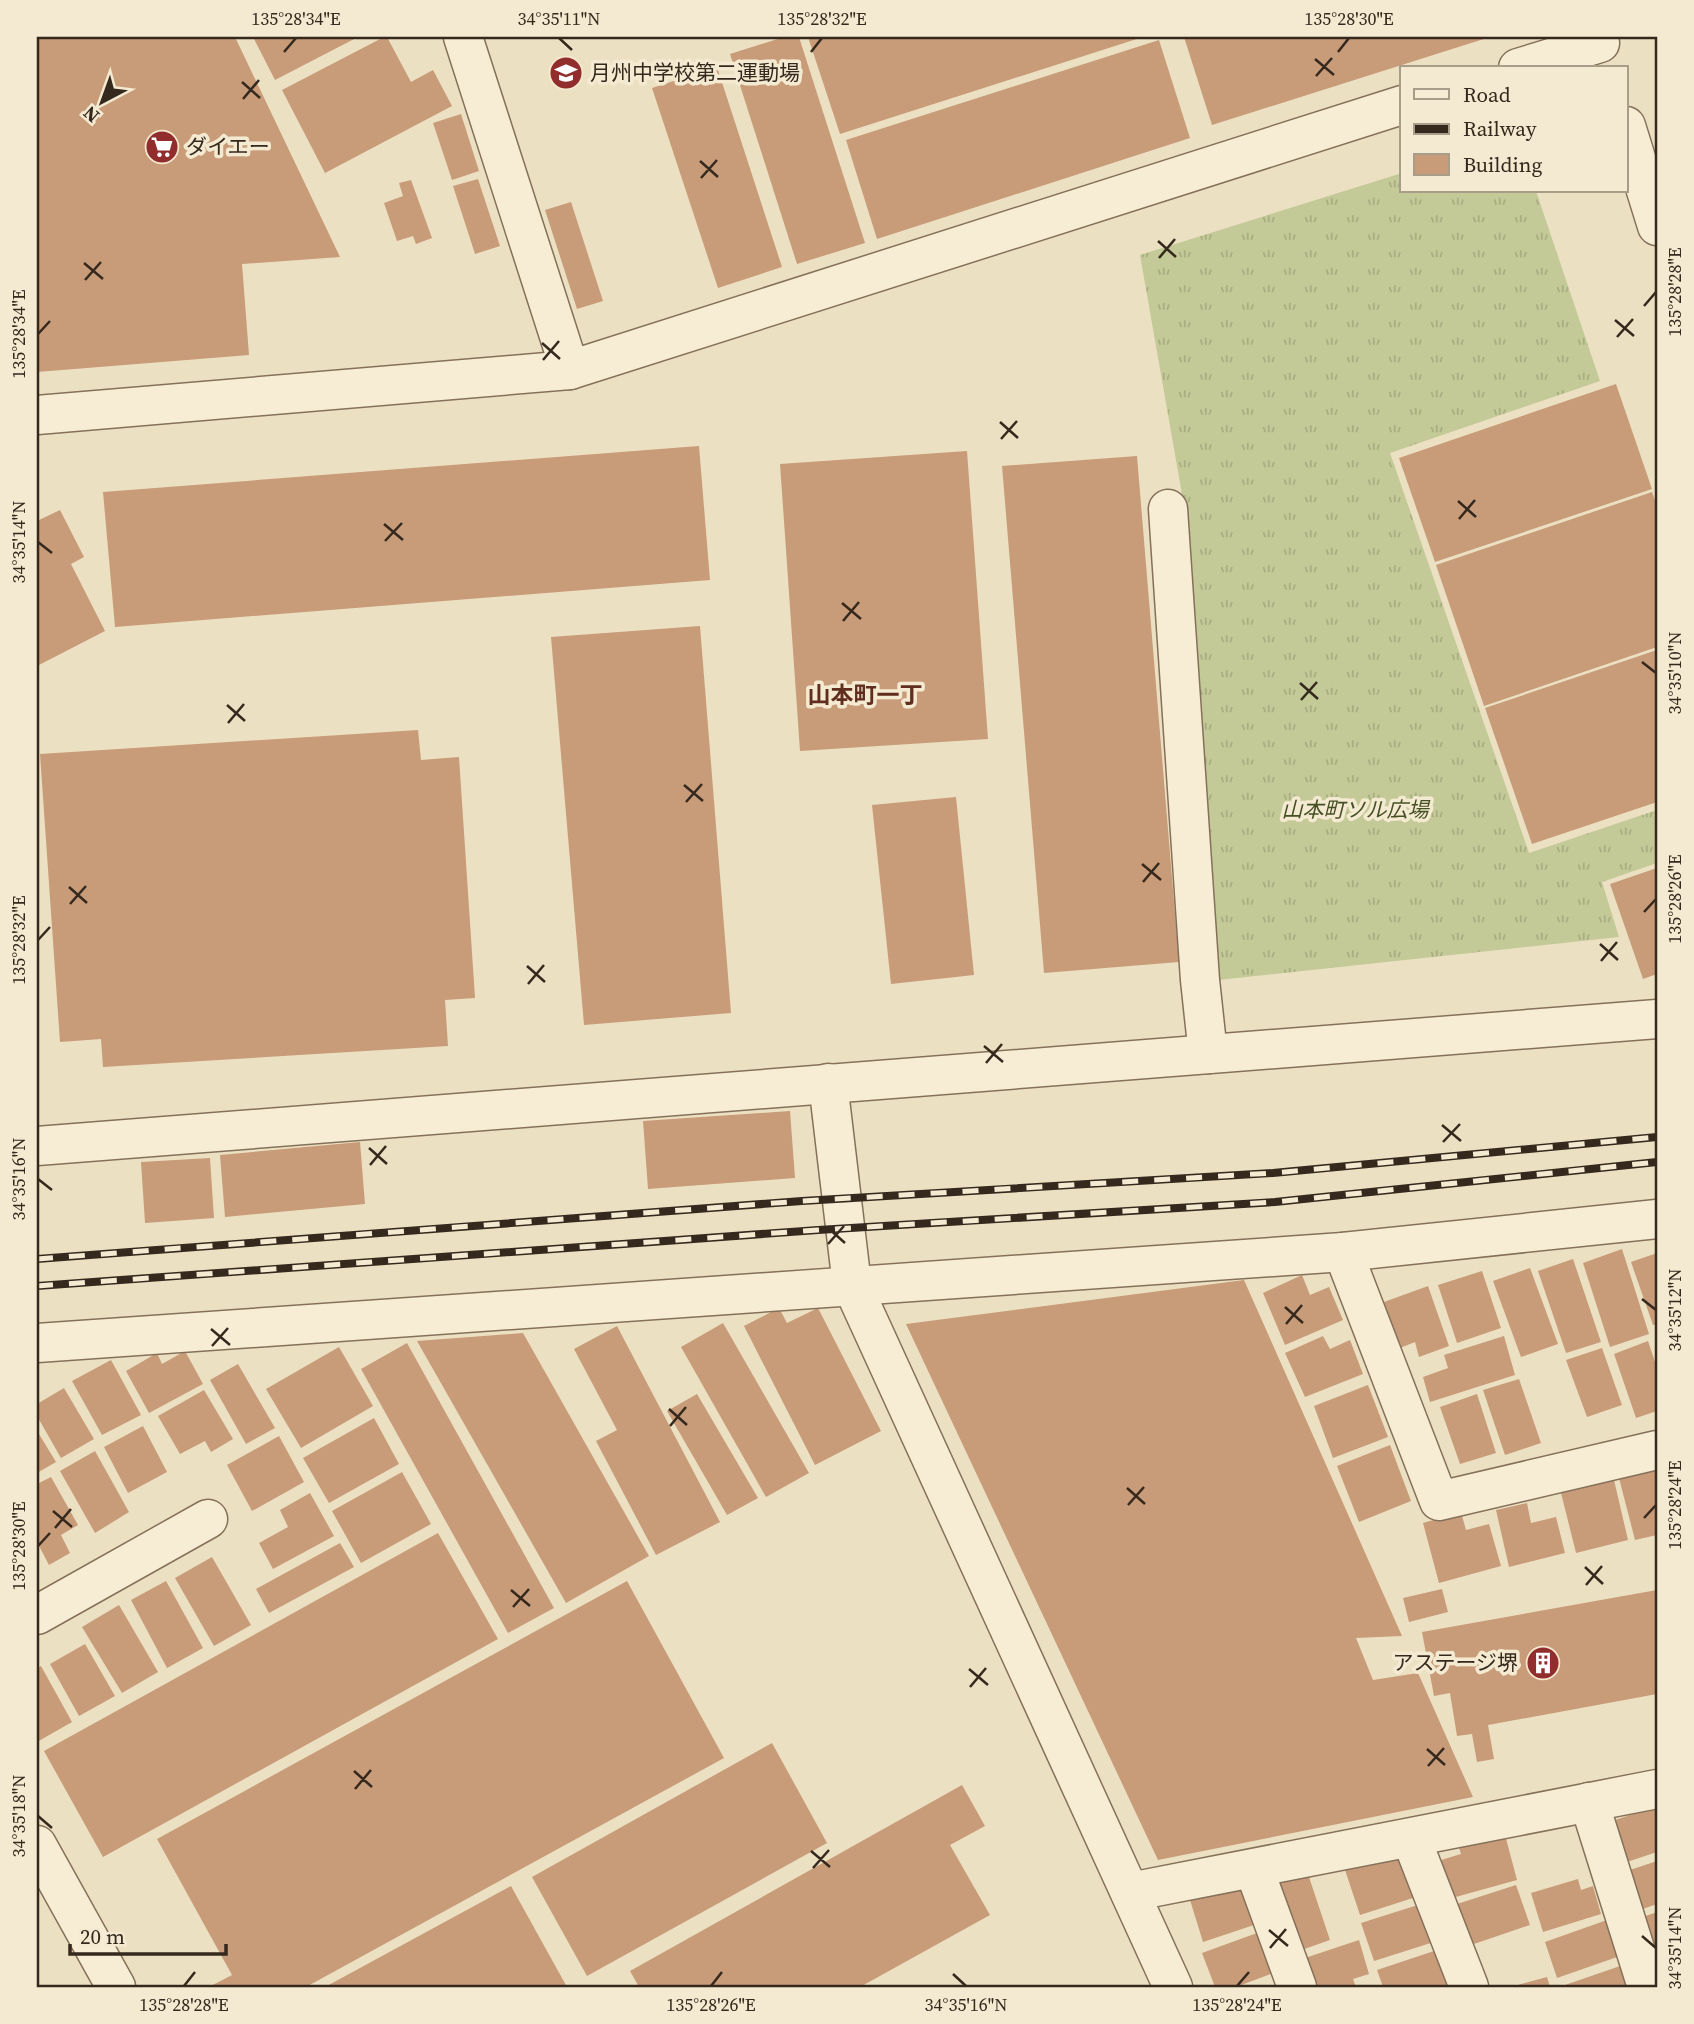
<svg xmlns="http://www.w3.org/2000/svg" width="1694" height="2024" font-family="'Source Serif 4','Noto Sans JP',serif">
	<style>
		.grass { fill: url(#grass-tufts) }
		.building { fill: #c89b79 }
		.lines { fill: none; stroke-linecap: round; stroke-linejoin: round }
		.minor-casing { stroke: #85715a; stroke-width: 41 }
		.minor { stroke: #f7edd5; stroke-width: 38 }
		.rail-casing { stroke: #35291e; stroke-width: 8 }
		.rail { stroke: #f4ead1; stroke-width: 5; stroke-dasharray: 16; stroke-linecap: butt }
		.ticks { fill: none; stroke: #35291e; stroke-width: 2.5 }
		.labels { text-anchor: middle; stroke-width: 7; stroke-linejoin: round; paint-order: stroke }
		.poi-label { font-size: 21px; fill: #35291e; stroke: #f4ead1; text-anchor: start }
		.park-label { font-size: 21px; font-style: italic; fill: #455125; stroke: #f4ead1 }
		.neighbourhood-label { font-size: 23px; font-weight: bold; fill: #602d1f; stroke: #f4ead1 }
		.neatline { fill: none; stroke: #35291e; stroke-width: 2.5 }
		.ticks-label { font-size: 18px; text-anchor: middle; fill: #35291e }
	</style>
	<defs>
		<pattern id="grass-tufts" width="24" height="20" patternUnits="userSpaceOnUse" patternTransform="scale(1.75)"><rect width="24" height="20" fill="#c3c997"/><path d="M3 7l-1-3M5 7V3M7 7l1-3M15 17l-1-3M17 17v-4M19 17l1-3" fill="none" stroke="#a8ad82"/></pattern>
	</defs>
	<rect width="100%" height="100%" fill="#ece0c2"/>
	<path class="grass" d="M1402 173V191H1536L1600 381 1390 453 1529 853 1657 810V863L1602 882 1619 937 1218 980 1183 500 1140 255Z"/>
	<g class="building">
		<path d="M37 37H235L340 257 242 264 249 355 37 372Z"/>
		<path d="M253 37H358L275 80Z"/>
		<path d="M384 37H387L411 82 433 70 452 106 325 173 282 90Z"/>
		<path d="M784 37H799L865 243 797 264 730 54Z"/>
		<path d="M808 37H1143L840 134Z"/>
		<path d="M1184 37H1490L1212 125Z"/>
		<path d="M1159 40 1190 138 877 239 846 140Z"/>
		<path d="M717 67 782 267 718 288 652 88Z"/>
		<path d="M461 114 479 171 452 180 433 123Z"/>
		<path d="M478 179 500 246 475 254 453 186Z"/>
		<path d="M411 180 432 238 416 244 413 236 397 241 384 203 403 196 399 183Z"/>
		<path d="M571 202 603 301 577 309 545 210Z"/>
		<path d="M1616 384 1652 489 1435 562 1399 458Z"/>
		<path d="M699 446 710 580 115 627 103 492Z"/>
		<path d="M967 451 988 739 800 751 780 464Z"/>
		<path d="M1137 456 1179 962 1044 973 1002 466Z"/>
		<path d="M1652 492 1657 506V647L1484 706 1436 565Z"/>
		<path d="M60 510 84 557 71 564 105 631 37 666V521Z"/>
		<path d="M700 626 731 1013 584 1025 551 637Z"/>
		<path d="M1657 650V802L1532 844 1485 708Z"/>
		<path d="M418 730 421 760 459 757 475 998 445 1000 448 1046 103 1067 101 1039 60 1042 40 754Z"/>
		<path d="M956 797 974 975 891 984 872 805Z"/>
		<path d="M1657 868V974L1643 979 1610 884Z"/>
		<path d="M790 1111 795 1178 648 1189 643 1121Z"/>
		<path d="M360 1142 365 1204 225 1217 220 1155Z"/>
		<path d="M210 1158 214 1218 145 1223 141 1162Z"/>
		<path d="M1622 1249 1649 1334 1610 1347 1583 1263Z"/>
		<path d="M1657 1253V1324L1653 1325 1631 1262Z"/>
		<path d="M1573 1259 1601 1342 1566 1353 1538 1271Z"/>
		<path d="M1530 1268 1558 1344 1521 1357 1493 1281Z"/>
		<path d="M1482 1271 1501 1328 1457 1343 1438 1285Z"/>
		<path d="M1302 1275 1310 1295 1329 1287 1343 1320 1285 1345 1263 1293Z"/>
		<path d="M1244 1280 1402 1636 1356 1638 1373 1680 1418 1673 1473 1797 1158 1860 906 1324Z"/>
		<path d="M1428 1286 1449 1346 1419 1357 1415 1342 1400 1348 1384 1302Z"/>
		<path d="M779 1308 787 1323 818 1308 881 1431 815 1465 744 1326Z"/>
		<path d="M723 1323 809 1473 766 1497 681 1347Z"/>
		<path d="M617 1326 720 1522 656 1555 596 1441 617 1430 574 1349Z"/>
		<path d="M523 1333 649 1556 566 1603 417 1341Z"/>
		<path d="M1323 1336 1330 1349 1350 1340 1363 1374 1305 1397 1285 1353Z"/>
		<path d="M1504 1336 1515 1375 1430 1402 1423 1377 1448 1368 1444 1355Z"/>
		<path d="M1648 1341 1657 1368V1411L1636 1418 1614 1354Z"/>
		<path d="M407 1343 554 1608 508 1633 361 1369Z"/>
		<path d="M339 1347 373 1406 301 1448 266 1389Z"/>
		<path d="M1602 1348 1622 1405 1587 1417 1566 1360Z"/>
		<path d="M185 1351 203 1384 149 1413 126 1371 157 1353 162 1364Z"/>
		<path d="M111 1360 141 1415 102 1435 72 1381Z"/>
		<path d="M238 1364 275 1428 246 1444 210 1380Z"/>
		<path d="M1519 1379 1541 1443 1505 1455 1483 1390Z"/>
		<path d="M1368 1385 1388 1437 1333 1458 1314 1406Z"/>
		<path d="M64 1388 94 1439 61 1458 37 1416V1404Z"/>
		<path d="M204 1390 233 1439 211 1452 205 1441 180 1454 158 1416Z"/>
		<path d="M697 1394 758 1498 727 1515 667 1411Z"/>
		<path d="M1477 1394 1496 1453 1460 1464 1440 1407Z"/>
		<path d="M374 1418 399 1464 329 1503 303 1458Z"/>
		<path d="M143 1426 167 1472 128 1493 104 1447Z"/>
		<path d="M39 1434 56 1462 37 1473V1436Z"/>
		<path d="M279 1436 304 1482 252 1511 227 1465Z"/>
		<path d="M1390 1445 1411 1501 1359 1522 1337 1466Z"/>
		<path d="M95 1451 129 1512 95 1533 60 1471Z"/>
		<path d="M1657 1469V1535L1635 1540 1619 1478Z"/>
		<path d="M402 1472 431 1524 361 1563 332 1511Z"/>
		<path d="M51 1477 78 1525 61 1535 70 1553 49 1565 37 1542V1484Z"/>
		<path d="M1614 1480 1628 1540 1576 1553 1561 1493Z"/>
		<path d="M310 1493 334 1536 273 1569 259 1543 288 1527 280 1510Z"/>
		<path d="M1527 1503 1531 1523 1556 1517 1565 1553 1509 1567 1496 1510Z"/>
		<path d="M1461 1512 1466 1530 1489 1524 1501 1566 1439 1583 1423 1523Z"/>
		<path d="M438 1533 498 1639 103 1857 44 1751Z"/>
		<path d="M340 1543 354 1567 269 1613 256 1589Z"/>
		<path d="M212 1557 251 1625 214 1646 175 1578Z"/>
		<path d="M166 1581 203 1648 167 1668 131 1600Z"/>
		<path d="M627 1581 724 1758 306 1987H209L232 1975 157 1839Z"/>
		<path d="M1442 1589 1448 1612 1409 1622 1403 1598Z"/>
		<path d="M1657 1590V1694L1488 1725 1494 1759 1477 1762 1472 1734 1457 1736 1450 1693 1434 1696 1422 1632Z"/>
		<path d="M119 1605 158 1672 122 1693 82 1627Z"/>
		<path d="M85 1644 115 1696 79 1716 50 1664Z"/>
		<path d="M41 1666 72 1722 37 1742V1668Z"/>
		<path d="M772 1743 827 1843 587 1976 532 1877Z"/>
		<path d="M962 1785 985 1826 950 1845 990 1915 860 1987H639L630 1971Z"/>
		<path d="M1657 1806V1852L1624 1863 1609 1822Z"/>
		<path d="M1504 1831 1517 1880 1452 1898 1441 1860 1461 1854 1458 1844Z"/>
		<path d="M1400 1846 1416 1897 1360 1915 1343 1864Z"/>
		<path d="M1657 1861V1904L1637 1911 1624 1872Z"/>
		<path d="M1307 1871 1330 1940 1290 1954 1267 1885Z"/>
		<path d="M1578 1879 1581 1890 1593 1886 1601 1914 1543 1932 1531 1893Z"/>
		<path d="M1243 1882 1257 1924 1203 1942 1190 1900Z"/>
		<path d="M1516 1885 1530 1925 1468 1946 1454 1905Z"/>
		<path d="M511 1886 567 1987H325Z"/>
		<path d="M1424 1903 1437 1941 1374 1961 1361 1923Z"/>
		<path d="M1657 1912V1958L1640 1918Z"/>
		<path d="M1607 1920 1620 1956 1557 1978 1545 1942Z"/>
		<path d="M1257 1933 1273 1973 1236 1987H1215L1202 1953Z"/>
		<path d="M1359 1940 1369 1974 1353 1979 1356 1987H1308L1299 1960Z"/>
		<path d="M1443 1948 1456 1987H1383L1377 1970Z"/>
		<path d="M1623 1965 1631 1987H1566L1565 1985Z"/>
		<path d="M1547 1977 1550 1987H1514V1986Z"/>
	</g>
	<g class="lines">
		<defs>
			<g id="minor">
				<path d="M463 37 570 370"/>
				<path d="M1518 68 1600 43"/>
				<path d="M1626 126 1657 226"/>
				<path d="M37 415 570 370 1402 105"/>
				<path d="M1168 509 1200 980 1208 1054"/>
				<path d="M828 1083 852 1285 1173 1987"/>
				<path d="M37 1146 1657 1019"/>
				<path d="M1343 1252 1439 1501 1657 1450"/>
				<path d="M37 1343 1343 1252 1657 1219"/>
				<path d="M37 1615 208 1519"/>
				<path d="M1589 1802 1647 1987"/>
				<path d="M1411 1838 1469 1987"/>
				<path d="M37 1845 116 1987"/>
				<path d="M1254 1869 1297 1987"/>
				<path d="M1130 1892 1657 1789"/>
			</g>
		</defs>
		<use href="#minor" class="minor-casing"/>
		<use href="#minor" class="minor"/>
		<defs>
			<g id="rail">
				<path d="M37 1259 802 1201 1273 1173 1657 1137"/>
				<path d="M37 1286 818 1230 1275 1202 1657 1162"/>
			</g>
		</defs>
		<use href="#rail" class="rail-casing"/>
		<use href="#rail" class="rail"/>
	</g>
	<path class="ticks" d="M559 38 572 50M284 52 296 38M811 52 822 38M1338 52 1349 38M1315 59 1334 75M1316 76 1332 58M242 82 260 98M243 99 259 80M700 161 718 177M701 178 717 160M1158 241 1176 257M1159 258 1175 239M84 263 103 279M85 280 101 262M1644 306 1656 292M1615 320 1634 336M38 334 50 321M1617 337 1633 319M542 343 560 359M543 360 559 341M1000 422 1018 438M1001 439 1017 421M1458 501 1476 517M1459 519 1475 500M384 524 403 540M385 541 402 523M38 542 52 553M842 603 861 619M843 621 859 602M1642 662 1656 673M1300 683 1318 699M1301 700 1317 682M227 705 245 721M228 723 244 704M684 785 703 801M686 802 702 784M1142 864 1161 880M1143 882 1159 863M69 887 87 903M70 904 86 886M1644 912 1656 899M38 940 50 927M1600 944 1618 960M1601 961 1617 942M527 966 545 982M528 984 544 965M984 1046 1003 1062M986 1063 1002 1044M1442 1125 1461 1141M1443 1142 1460 1124M369 1148 387 1164M370 1165 386 1146M38 1179 52 1190M827 1227 845 1243M828 1244 844 1226M1642 1299 1656 1310M1285 1307 1303 1323M1286 1324 1302 1305M211 1329 230 1345M212 1346 228 1328M669 1409 687 1425M670 1426 686 1407M1127 1488 1145 1504M1128 1505 1144 1487M53 1511 72 1527M1644 1518 1656 1505M55 1528 71 1509M38 1546 50 1533M1585 1567 1603 1584M1586 1585 1602 1566M511 1590 530 1606M513 1607 529 1589M969 1669 988 1685M970 1687 986 1668M1427 1749 1445 1765M1428 1766 1444 1748M354 1771 372 1787M355 1789 371 1770M38 1816 52 1828M811 1851 830 1867M813 1868 829 1850M1269 1930 1288 1946M1642 1936 1656 1948M1270 1948 1286 1929M953 1974 966 1986M184 1986 195 1972M711 1986 722 1972M1237 1986 1249 1972"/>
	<defs>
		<symbol id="school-disc" viewBox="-11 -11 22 22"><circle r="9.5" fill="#912d2d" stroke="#f4ead1"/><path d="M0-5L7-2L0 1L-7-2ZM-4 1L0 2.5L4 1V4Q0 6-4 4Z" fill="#fff"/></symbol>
		<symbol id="supermarket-disc" viewBox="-11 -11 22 22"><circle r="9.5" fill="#912d2d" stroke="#f4ead1"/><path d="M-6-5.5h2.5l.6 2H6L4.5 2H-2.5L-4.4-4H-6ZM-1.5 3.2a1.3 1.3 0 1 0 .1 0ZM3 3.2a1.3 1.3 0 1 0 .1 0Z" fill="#fff"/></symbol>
		<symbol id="building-disc" viewBox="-11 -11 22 22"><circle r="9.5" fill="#912d2d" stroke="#f4ead1"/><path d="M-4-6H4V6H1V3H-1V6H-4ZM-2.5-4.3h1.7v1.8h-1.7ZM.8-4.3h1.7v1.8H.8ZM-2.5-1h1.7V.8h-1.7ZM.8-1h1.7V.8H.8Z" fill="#fff"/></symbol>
	</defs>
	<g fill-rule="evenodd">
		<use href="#school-disc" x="547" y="54" width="38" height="38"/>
		<use href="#supermarket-disc" x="143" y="128" width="38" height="38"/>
		<use href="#building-disc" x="1524" y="1644" width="38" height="38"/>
	</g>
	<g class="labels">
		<g class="poi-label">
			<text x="590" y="80">月州中学校第二運動場</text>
			<text x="186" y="154">ダイエー</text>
			<text x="1518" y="1670" text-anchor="end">アステージ堺</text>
		</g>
		<g class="park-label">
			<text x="1355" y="817">山本町ソル広場</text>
		</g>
		<g class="neighbourhood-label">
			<text x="865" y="703">山本町一丁</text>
		</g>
	</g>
	<rect width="1694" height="2024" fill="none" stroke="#f4ead1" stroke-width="77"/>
	<rect x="1400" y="66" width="228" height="126" fill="#f4ead1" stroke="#a89d89" stroke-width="2"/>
	<rect x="1414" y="89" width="35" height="10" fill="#f7edd5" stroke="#a89d89" stroke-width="2"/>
	<text x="1463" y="102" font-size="21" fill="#35291e">Road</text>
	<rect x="1414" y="124" width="35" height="10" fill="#35291e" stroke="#a89d89" stroke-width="2"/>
	<text x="1463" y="136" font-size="21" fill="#35291e">Railway</text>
	<rect x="1414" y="154" width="35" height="21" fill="#c89b79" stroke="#a89d89" stroke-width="2"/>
	<text x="1463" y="172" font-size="21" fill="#35291e">Building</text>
	<g transform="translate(102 102) rotate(221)" stroke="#f4ead1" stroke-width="5" paint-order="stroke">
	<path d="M0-5L12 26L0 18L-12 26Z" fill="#35291e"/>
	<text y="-10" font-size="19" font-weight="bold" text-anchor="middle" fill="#35291e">N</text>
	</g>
	<path d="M70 1944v10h156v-10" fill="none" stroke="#35291e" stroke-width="3.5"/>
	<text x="80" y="1944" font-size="21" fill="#35291e" stroke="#f4ead1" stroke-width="5" paint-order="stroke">20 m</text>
	<rect x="38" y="38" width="1618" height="1948" class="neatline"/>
	<g class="ticks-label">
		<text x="296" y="25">135°28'34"E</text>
		<text x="559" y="25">34°35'11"N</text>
		<text x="822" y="25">135°28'32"E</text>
		<text x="1349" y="25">135°28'30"E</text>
		<text transform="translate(1675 292) rotate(-90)" y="6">135°28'28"E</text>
		<text transform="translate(19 334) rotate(-90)" y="6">135°28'34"E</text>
		<text transform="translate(19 542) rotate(-90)" y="6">34°35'14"N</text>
		<text transform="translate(1675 673) rotate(-90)" y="6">34°35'10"N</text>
		<text transform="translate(1675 899) rotate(-90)" y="6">135°28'26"E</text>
		<text transform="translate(19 940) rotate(-90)" y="6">135°28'32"E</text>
		<text transform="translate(19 1179) rotate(-90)" y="6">34°35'16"N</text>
		<text transform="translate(1675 1310) rotate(-90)" y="6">34°35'12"N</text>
		<text transform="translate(1675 1505) rotate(-90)" y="6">135°28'24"E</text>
		<text transform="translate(19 1546) rotate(-90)" y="6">135°28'30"E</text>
		<text transform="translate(19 1816) rotate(-90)" y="6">34°35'18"N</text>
		<text transform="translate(1675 1948) rotate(-90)" y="6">34°35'14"N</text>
		<text x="184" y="2011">135°28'28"E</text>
		<text x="711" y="2011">135°28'26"E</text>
		<text x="966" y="2011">34°35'16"N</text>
		<text x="1237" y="2011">135°28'24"E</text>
	</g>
</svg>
